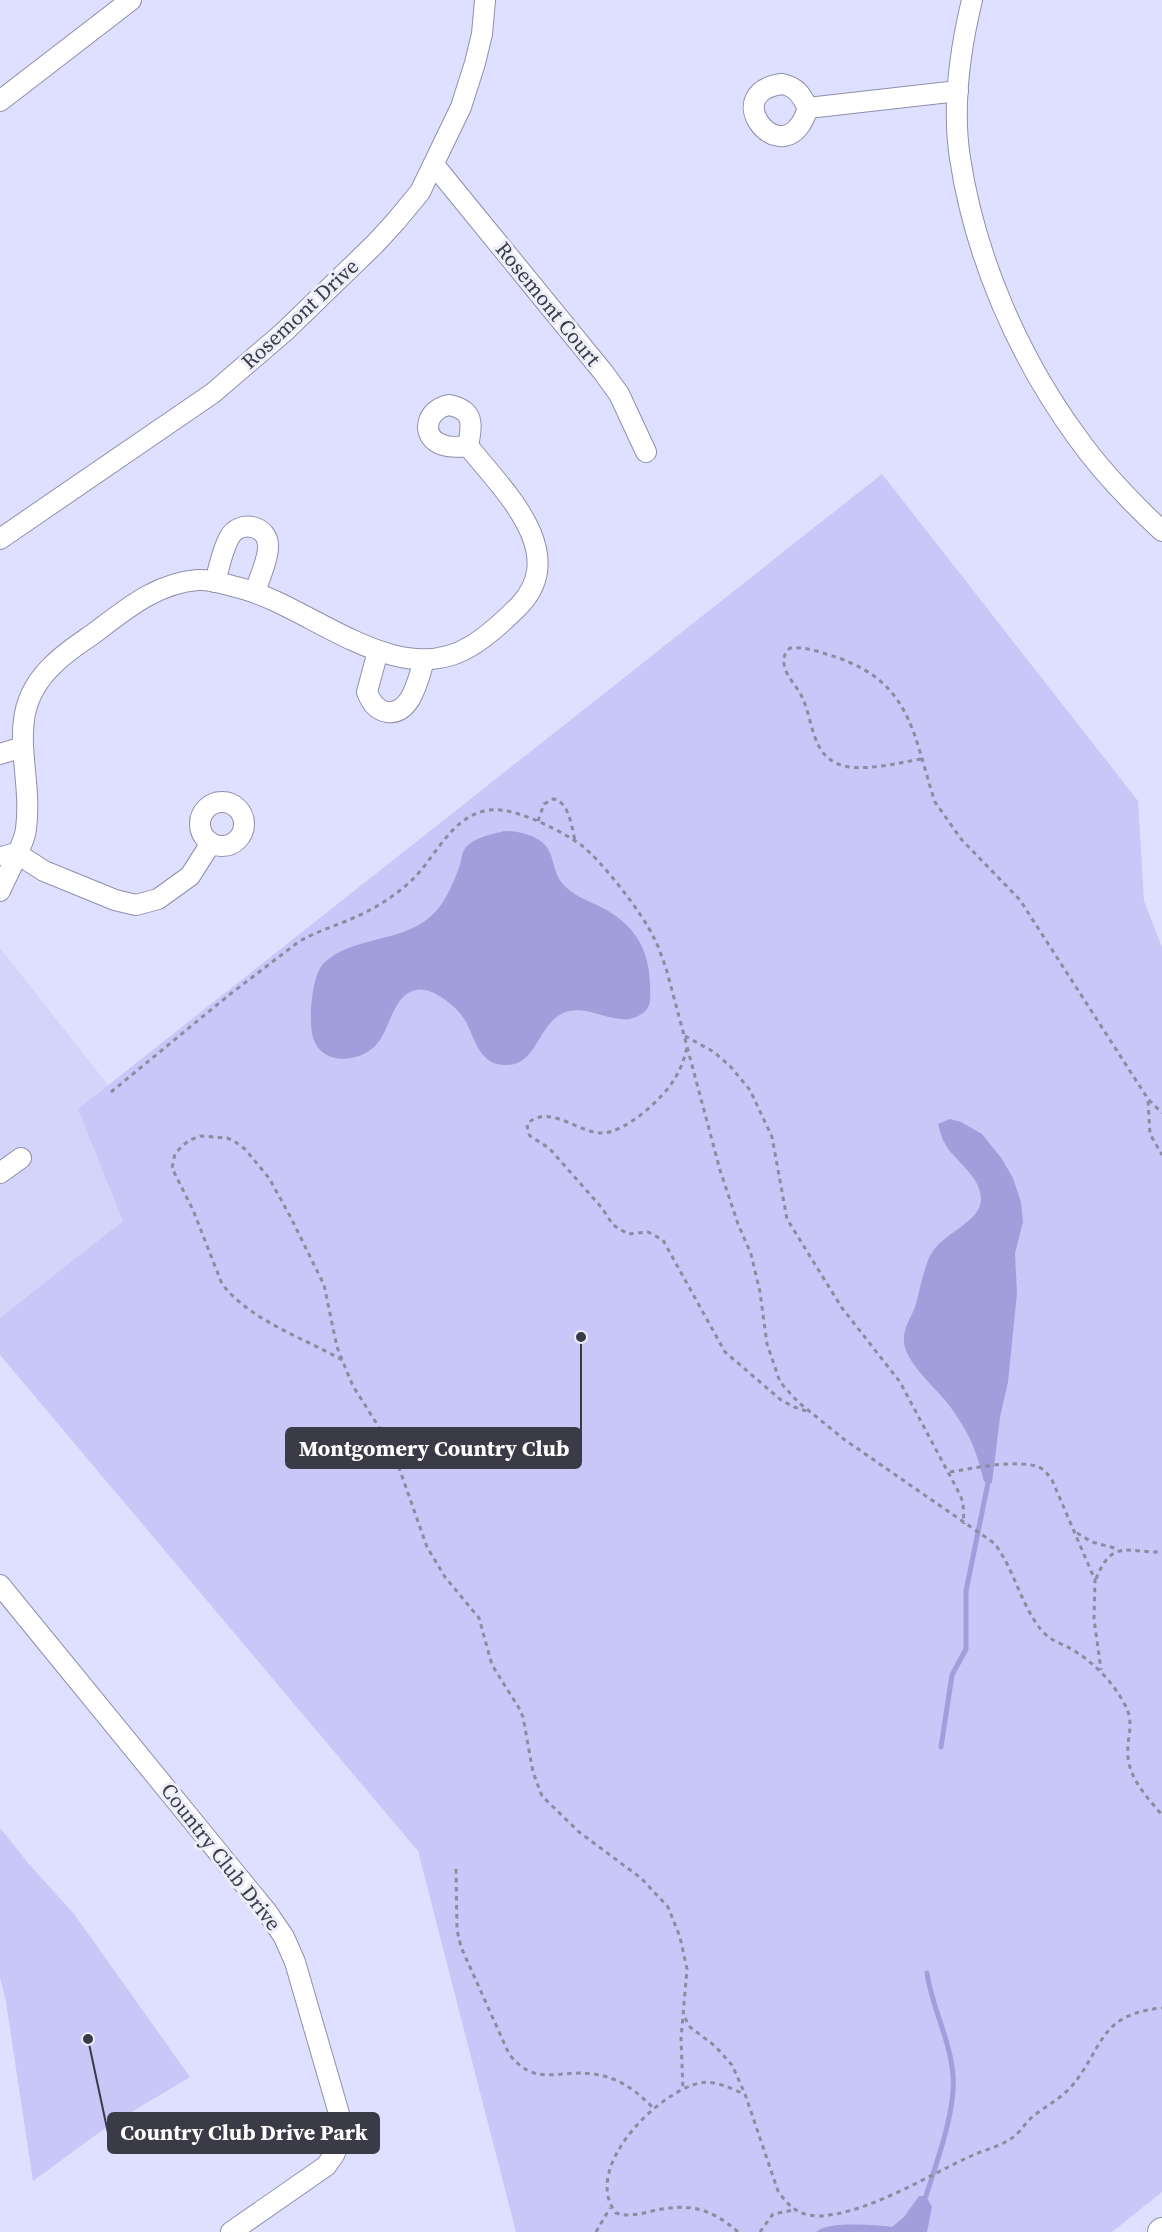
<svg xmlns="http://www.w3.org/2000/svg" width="1162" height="2232" font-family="'Source Serif 4',serif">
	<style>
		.built { fill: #d4d3f9 }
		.green { fill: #c8c7f7 }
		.water { fill: #a19edc }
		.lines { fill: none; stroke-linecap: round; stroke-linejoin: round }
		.stream { stroke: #a19edc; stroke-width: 5 }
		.minor-casing { stroke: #908fad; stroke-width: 22 }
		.tertiary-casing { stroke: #908fad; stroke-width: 28 }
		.path { stroke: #8b8ba1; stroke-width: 3; stroke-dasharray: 4.5 4.5; stroke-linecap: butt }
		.minor { stroke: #fff; stroke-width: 20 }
		.tertiary { stroke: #fff; stroke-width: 26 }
		.labels { text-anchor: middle; stroke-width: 6; stroke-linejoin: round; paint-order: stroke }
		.street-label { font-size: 21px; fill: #3b3b47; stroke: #eeeefb }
		.leader { fill: none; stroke: #3b3b47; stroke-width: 2 }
		.callout-dot { fill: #3b3b47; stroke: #eeeefb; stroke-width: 2 }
		.callout { fill: #3b3b47; stroke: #3b3b47; stroke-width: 2 }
		.callout-label { font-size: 22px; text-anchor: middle; font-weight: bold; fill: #fff }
	</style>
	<rect width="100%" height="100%" fill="#dfdfff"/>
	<path class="built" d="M0 948 108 1085 78 1109 124 1221 0 1318Z"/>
	<g class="green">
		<path d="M882 474 1138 801 1144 901 1162 947V2192L1112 2232H516L418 1851 0 1355V1318L123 1221 78 1109Z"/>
		<path d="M0 1828 28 1863 74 1914 190 2077 108 2126 33 2181 6 2002 0 1977Z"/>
	</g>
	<g class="water">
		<path d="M505 831C522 831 545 837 551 855 554 865 556 876 562 883 573 896 587 900 601 907 634 924 649 948 650 984 650 996 653 1008 640 1015 616 1030 587 1000 561 1014 538 1027 536 1063 509 1065 480 1067 476 1041 466 1022 461 1012 450 1003 441 997 434 993 426 988 417 990 393 993 390 1031 376 1045 357 1065 317 1065 312 1033 309 1016 312 976 323 964 350 936 401 943 430 917 445 905 453 883 460 865 461 860 462 854 464 850 471 838 492 834 505 831Z"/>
		<path d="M950 1119 961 1122 982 1134 1002 1159 1013 1178 1021 1202 1023 1222 1015 1253 1017 1293 1008 1382 1000 1417 992 1483 984 1482C979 1461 973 1441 961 1423 956 1415 951 1407 945 1400 933 1386 904 1360 904 1341 903 1328 911 1318 915 1307 920 1290 923 1270 931 1254 943 1232 982 1222 981 1198 980 1175 953 1160 944 1142 941 1137 940 1130 938 1124Z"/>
		<path d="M919 2196H926L932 2207 927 2232H816C828 2221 875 2225 892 2227L904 2217Z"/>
	</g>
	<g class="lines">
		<g class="stream">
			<path d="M941 1747 952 1675 966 1649V1591L988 1483"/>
			<path d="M926 2196C937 2161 956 2110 953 2075 950 2039 932 2008 927 1973"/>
		</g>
		<defs>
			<g id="minor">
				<path d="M972 0C960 50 952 107 960 158 975 257 1018 356 1077 437 1101 471 1131 502 1162 531"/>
				<path d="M782 84C797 87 801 95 808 108 806 113 804 120 800 125 774 163 721 92 782 84Z"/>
				<path d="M0 101 131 0"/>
				<path d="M808 108 958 91"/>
				<path d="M435 166 603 372 619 394 646 452"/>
				<path d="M449 405C475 410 472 425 468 446 460 447 451 448 443 445 419 437 426 409 449 405Z"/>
				<path d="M0 539 213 393 284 332 375 244 396 221 420 192 461 107 475 63 482 34 485 0"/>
				<path d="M215 582C219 568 222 551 229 538 239 519 269 525 268 547 268 561 259 578 255 592"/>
				<path d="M378 651 367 692C371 702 376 710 387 712 412 715 418 678 424 661"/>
				<path d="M0 754 23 747"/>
				<circle cx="222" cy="824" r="22"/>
				<path d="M5 856 16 853 44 871 115 900 136 905 158 899 190 876 211 843"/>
				<path d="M0 891C6 877 25 842 26 829 34 766 0 713 55 663 66 652 80 643 93 634 125 610 156 583 198 580 212 579 227 585 240 588 311 606 397 692 471 646 488 636 505 620 519 606 571 552 501 488 468 446"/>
				<path d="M0 1173 21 1158"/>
				<path d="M0 1585 267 1912 284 1937 295 1962 340 2117V2141L334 2155 326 2166 231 2232"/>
			</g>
			<path id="tertiary" d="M1161 2232 1162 2231"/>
		</defs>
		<use href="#minor" class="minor-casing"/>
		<use href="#tertiary" class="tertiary-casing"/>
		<g class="path">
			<path d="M921 759C898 763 859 773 838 764 811 753 813 719 802 697 797 686 786 677 784 664 783 657 785 653 790 648 805 646 822 653 836 657 912 683 913 735 935 802L961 839 1020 900 1148 1099 1162 1113"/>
			<path d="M538 821 544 804 553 799C569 801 572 828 575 841"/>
			<path d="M685 1036 714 1052 730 1066 750 1090 772 1137 787 1219 842 1308 900 1382 957 1489 963 1502 964 1524"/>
			<path d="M687 1048C684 1059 681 1069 675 1078 664 1098 625 1133 602 1133 578 1133 549 1103 527 1124L528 1132 530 1136 549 1148 602 1208 613 1225 628 1234 648 1232 663 1240 725 1352 781 1400 794 1407 806 1411"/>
			<path d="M111 1092 229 995 297 943C314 932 333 927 351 919 373 910 395 896 412 880 435 858 450 819 484 811 500 807 517 813 533 819 549 826 566 834 581 845 602 861 643 914 654 938 659 947 662 958 666 968L720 1170 738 1224 751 1254 760 1292 767 1344 780 1382 798 1402 845 1440 994 1543C1015 1570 1020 1604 1042 1631 1051 1641 1063 1644 1073 1650 1094 1663 1112 1681 1124 1703 1136 1724 1126 1736 1128 1757 1130 1780 1148 1798 1162 1815"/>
			<path d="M1148 1101 1150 1134 1162 1155"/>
			<path d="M342 1360C302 1337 251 1321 222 1284L193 1210 172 1168 175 1154 182 1146 190 1140 201 1136 227 1138 234 1141 245 1149 269 1178 290 1216 324 1285 337 1347 345 1367 353 1386 392 1448 427 1547 445 1577 479 1618 492 1665 519 1708 523 1717 533 1772 542 1796 579 1832 641 1878 668 1907 680 1937 687 1969 681 2039 683 2090"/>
			<path d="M950 1472C974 1468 1016 1459 1039 1467 1045 1470 1048 1475 1052 1480L1095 1580 1094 1619 1101 1670"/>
			<path d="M1077 1533 1092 1542 1118 1549"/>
			<path d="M1096 1579C1112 1538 1128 1553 1162 1552"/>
			<path d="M456 1869 457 1930 461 1947 509 2054C536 2088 557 2069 594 2074 620 2078 637 2091 654 2109"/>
			<path d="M685 2018 690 2027 715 2046 732 2065 745 2094 778 2191C788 2206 799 2216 819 2216 867 2214 927 2176 971 2156 986 2149 1003 2146 1016 2135 1021 2130 1026 2123 1031 2118 1044 2107 1059 2100 1071 2087 1104 2048 1098 2014 1162 2008"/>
			<path d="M596 2232 610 2208"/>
			<path d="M738 2232C710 2207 688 2203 652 2211 640 2214 628 2217 616 2213 581 2169 657 2092 700 2083 714 2080 730 2088 744 2094"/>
			<path d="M760 2232 773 2214 794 2210"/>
		</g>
		<use href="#minor" class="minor"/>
		<use href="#tertiary" class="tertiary"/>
	</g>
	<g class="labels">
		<g class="street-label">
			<text transform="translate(548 304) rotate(51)" y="7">Rosemont Court</text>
			<text transform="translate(300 314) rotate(-43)" y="7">Rosemont Drive</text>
			<text transform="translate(221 1857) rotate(52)" y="7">Country Club Drive</text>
		</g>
	</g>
	<path class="leader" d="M581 1337L581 1448M88 2039L108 2133"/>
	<g class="callout-dot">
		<circle cx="581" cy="1337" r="6"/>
		<circle cx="88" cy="2039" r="6"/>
	</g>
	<g class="callout">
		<rect x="286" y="1428" width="295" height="40" rx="6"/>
		<rect x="108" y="2113" width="271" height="40" rx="6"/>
	</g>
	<g class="callout-label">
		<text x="434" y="1456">Montgomery Country Club</text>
		<text x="244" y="2140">Country Club Drive Park</text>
	</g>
</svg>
